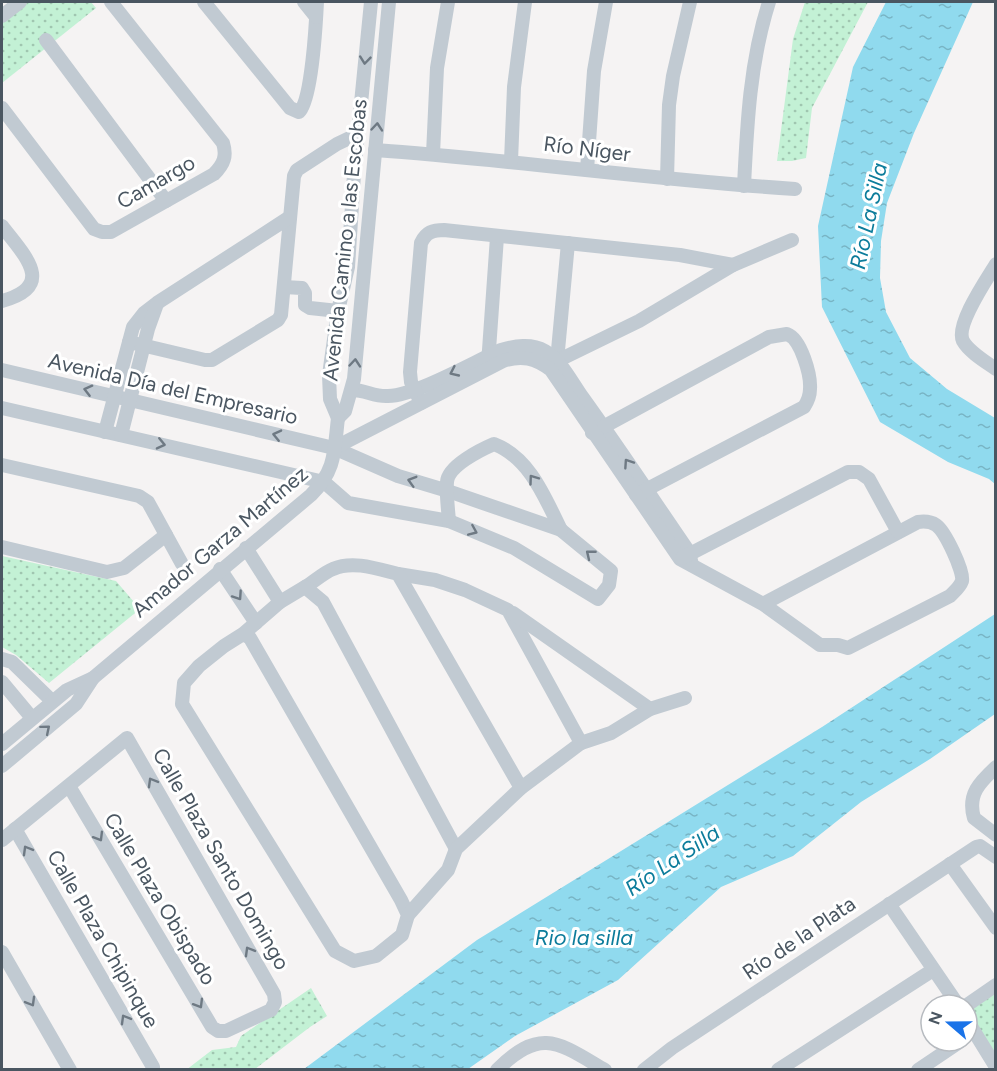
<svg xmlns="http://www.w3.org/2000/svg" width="997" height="1071" font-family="Figtree,sans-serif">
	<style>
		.park { fill: url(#park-dots) }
		.water { fill: url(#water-ripples) }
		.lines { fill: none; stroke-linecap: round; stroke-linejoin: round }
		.minor { stroke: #c1cad2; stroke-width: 14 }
		.oneway { stroke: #6e7983 }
		.labels { text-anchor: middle; stroke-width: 6; stroke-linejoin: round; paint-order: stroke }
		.street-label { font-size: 21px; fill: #4a5661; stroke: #fff }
		.water-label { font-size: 22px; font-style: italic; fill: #0c7c9b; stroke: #fff }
	</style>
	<defs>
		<pattern id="park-dots" width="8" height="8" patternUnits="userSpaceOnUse" patternTransform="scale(1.5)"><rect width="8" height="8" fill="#c3f1d5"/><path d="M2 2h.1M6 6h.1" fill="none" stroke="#a0c6b0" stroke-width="1.8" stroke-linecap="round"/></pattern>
		<pattern id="water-ripples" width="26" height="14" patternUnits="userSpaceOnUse" patternTransform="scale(1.5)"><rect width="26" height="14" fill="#90daee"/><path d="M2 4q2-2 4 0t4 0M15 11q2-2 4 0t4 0" fill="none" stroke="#78b4c4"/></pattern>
	</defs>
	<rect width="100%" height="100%" fill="#f5f3f3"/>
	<g class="park">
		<path d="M28 2H91L96 8 2 83V22Z"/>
		<path d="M805 2H868L812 108 806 158 792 161H777L793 39Z"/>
		<path d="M2 556 116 581 140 609 49 683 16 655 2 647Z"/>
		<path d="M995 985V1067L967 1020V1005Z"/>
		<path d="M311 988 327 1016 310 1027 255 1069 186 1070 212 1050 236 1047 241 1036Z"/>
	</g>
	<g class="water">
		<path d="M886 2H973L914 133 887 203 881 241 880 278 886 312 910 358 947 389 995 418V484L989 479 948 462 880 422 822 307 818 226 853 67Z"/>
		<path d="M995 614V714L930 759 861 802 793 856 721 887 618 980 515 1036 468 1069H304L477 940 822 727Z"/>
	</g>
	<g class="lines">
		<g class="minor">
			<path d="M204 2 290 108 299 112C312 101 316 22 317 2"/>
			<path d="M304 2 316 17"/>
			<path d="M2 16 20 2"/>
			<path d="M46 40 166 201"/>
			<path d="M2 108 94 229 102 232H111L214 174C224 164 227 156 223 143L111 2"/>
			<path d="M375 150C515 160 654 180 795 189"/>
			<path d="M433 154 437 68 448 2"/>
			<path d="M511 161 514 87 525 2"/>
			<path d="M587 170 594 71 606 2"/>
			<path d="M667 179 669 105 673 76 690 2"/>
			<path d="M744 186C747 123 750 62 769 2"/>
			<path d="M2 226C23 254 58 286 2 301"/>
			<path d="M996 264C987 279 955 325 963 341 969 352 986 362 996 369"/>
			<path d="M284 287 302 288 305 293V305L310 308 338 311"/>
			<path d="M129 342 205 360H212L278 320 281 315 294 176 297 170 337 144 358 134"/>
			<path d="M557 361 568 243"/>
			<path d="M488 364 497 237"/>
			<path d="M552 368 557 361 639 321 733 265 792 240"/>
			<path d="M2 370 334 448 398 476 448 491 561 530 611 571 609 585 598 599 514 548 449 521 348 503 324 482 2 408"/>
			<path d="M352 390C366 390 374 397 388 396 417 395 472 363 501 350 515 346 531 343 545 351 561 360 572 383 583 398 619 448 654 501 689 552L692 565"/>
			<path d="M421 403 411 382 410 372 421 243C426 232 433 230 444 230L680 255 733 265"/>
			<path d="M338 418 345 411 354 379 389 2"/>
			<path d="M338 418 330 399 329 375 338 311 348 267 354 174 371 2"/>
			<path d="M105 432 133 327 144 313 157 303 290 217"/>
			<path d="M592 433 769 337 787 334C801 339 811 375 810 389 810 396 808 401 804 407L636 495"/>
			<path d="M121 435 148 329 157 304"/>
			<path d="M334 448 503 361C522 355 535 358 551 370L680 559 763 604 820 645H838L848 648 950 596C955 591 960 587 962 581 964 571 945 531 936 525 930 521 925 521 918 522L763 604"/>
			<path d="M2 465 139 496 148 502 182 564"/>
			<path d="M449 521C448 508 446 494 447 482 448 466 480 450 494 444 530 458 545 498 561 530"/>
			<path d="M2 547 107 572 124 568 166 535"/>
			<path d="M246 548 280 602"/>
			<path d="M682 558 848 472H859L869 479 898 532"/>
			<path d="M220 569 256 623"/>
			<path d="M398 574 435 580 465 590 508 610 581 743"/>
			<path d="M305 587C314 582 323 573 333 569 353 560 378 569 398 574L521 788"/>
			<path d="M513 613 650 709"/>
			<path d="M243 634 250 638 401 900 408 915 402 935 376 956 354 961 335 951 182 704 184 683 199 666 224 646 243 634 280 602 305 587 323 602 456 849"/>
			<path d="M2 659 12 662 52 701"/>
			<path d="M2 682 32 718"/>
			<path d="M2 744 67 690 93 678 311 495C336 470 334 452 338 418"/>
			<path d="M2 766 76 704 93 678"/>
			<path d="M996 767C980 782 967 794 974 818L996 835"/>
			<path d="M15 829 153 1067 152 1070"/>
			<path d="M2 840 127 738 274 994 275 1002 271 1010 226 1031H218L212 1027 69 786"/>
			<path d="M950 864 996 928"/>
			<path d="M889 904 958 1005"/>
			<path d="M408 915 448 870 456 849 521 788 581 743 611 733 650 709 685 698"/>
			<path d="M2 952 70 1070"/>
			<path d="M967 1005 996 985"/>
			<path d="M967 1020 996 1067"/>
			<path d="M497 1070C541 1026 559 1043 605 1070"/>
			<path d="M644 1070 672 1048 976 847 980 846 996 857"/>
			<path d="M778 1070 933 970"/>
			<path d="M918 1070 961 1041"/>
		</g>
	</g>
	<defs><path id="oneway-chevron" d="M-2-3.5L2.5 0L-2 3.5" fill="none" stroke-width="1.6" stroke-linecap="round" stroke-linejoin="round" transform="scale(1.5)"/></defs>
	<g class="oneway">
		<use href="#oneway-chevron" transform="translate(365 60) rotate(96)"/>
		<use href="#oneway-chevron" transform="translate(377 127) rotate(-85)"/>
		<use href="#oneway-chevron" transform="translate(355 363) rotate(-85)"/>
		<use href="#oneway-chevron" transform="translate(454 372) rotate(155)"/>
		<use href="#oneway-chevron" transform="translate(88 390) rotate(-166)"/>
		<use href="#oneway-chevron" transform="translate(277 435) rotate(-167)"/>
		<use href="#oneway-chevron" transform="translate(161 444) rotate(13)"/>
		<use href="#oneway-chevron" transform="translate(628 463) rotate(-124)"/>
		<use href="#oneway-chevron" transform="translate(533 479) rotate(-126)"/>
		<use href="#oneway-chevron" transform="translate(412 481) rotate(-164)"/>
		<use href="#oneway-chevron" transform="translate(473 531) rotate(23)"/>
		<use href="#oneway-chevron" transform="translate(590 554) rotate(-141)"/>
		<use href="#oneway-chevron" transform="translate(238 596) rotate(56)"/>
		<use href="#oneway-chevron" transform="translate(46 729) rotate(-40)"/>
		<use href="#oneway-chevron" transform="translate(152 782) rotate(-120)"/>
		<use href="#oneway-chevron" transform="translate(99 837) rotate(59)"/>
		<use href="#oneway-chevron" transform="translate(27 850) rotate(-120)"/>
		<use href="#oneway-chevron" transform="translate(249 951) rotate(-120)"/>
		<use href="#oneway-chevron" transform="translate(31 1002) rotate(60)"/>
		<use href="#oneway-chevron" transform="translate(199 1004) rotate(59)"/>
		<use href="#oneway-chevron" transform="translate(125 1019) rotate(-120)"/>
	</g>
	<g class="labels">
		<g class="street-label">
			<text transform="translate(587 149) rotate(7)" y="7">Río Níger</text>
			<text transform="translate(156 182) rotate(-30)" y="7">Camargo</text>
			<text transform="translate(345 240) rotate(-84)" y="7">Avenida Camino a las Escobas</text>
			<text transform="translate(173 389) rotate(13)" y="7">Avenida Día del Empresario</text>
			<text transform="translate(220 542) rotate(-40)" y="7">Amador Garza Martínez</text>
			<text transform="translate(221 859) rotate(60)" y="7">Calle Plaza Santo Domingo</text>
			<text transform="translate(160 899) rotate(59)" y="7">Calle Plaza Obispado</text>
			<text transform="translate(799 938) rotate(-34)" y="7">Río de la Plata</text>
			<text transform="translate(103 939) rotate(60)" y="7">Calle Plaza Chipinque</text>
		</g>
		<g class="water-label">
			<text transform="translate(868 216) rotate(-78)" y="8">Río La Silla</text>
			<text transform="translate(672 860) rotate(-34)" y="8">Río La Silla</text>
			<text x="584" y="945">Rio la silla</text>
		</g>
	</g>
	<rect width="997" height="1071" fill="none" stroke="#4a5661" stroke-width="6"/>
	<g transform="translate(949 1023) rotate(290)"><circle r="28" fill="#ffffff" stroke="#b7bbc0" stroke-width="1.5"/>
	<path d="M0-4.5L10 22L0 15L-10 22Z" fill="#1a73e8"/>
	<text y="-9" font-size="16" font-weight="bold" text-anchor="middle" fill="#4a5661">N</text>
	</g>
</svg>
